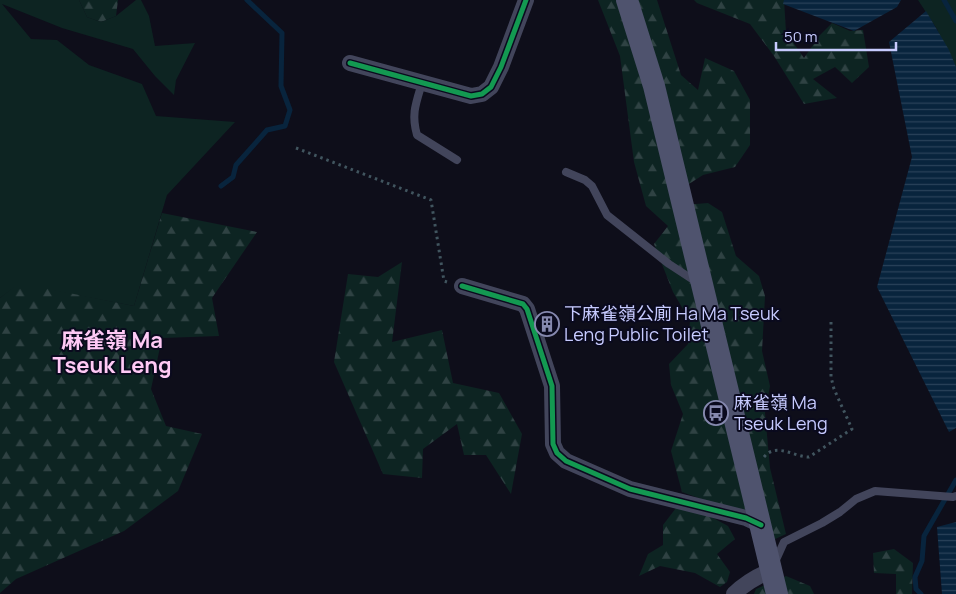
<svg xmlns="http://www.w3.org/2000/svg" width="956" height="594" font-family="Manrope,'Noto Sans SC',sans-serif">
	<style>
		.green { fill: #0d2422 }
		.forest { fill: url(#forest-firs) }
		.water { fill: url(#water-rules) }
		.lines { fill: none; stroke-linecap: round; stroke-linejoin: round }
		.stream { stroke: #08243d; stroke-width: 5 }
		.path { stroke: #41555f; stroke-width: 3; stroke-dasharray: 2.5 4; stroke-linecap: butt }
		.service { stroke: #42455b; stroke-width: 8 }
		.minor { stroke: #42455b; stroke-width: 16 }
		.secondary { stroke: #4f536e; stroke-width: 22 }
		.cycleway-casing { stroke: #0a0a1e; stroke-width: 8 }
		.cycleway { stroke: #139951; stroke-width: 5 }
		.labels { text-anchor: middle; stroke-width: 4; stroke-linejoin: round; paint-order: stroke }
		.poi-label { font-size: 18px; fill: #c7cbff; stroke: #0a0a1e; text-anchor: start }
		.district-label { font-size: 22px; font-weight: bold; fill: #ffc9f5; stroke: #0a0a1e }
	</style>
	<defs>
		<pattern id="forest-firs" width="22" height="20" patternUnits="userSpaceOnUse" patternTransform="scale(1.25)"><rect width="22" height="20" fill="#0d2422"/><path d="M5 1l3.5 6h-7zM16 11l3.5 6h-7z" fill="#2f4243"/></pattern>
		<pattern id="water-rules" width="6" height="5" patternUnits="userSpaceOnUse" patternTransform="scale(1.25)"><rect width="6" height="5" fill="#08243d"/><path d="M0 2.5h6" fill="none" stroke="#2a425a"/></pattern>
	</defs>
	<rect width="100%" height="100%" fill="#0e0e1a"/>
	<g class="green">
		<path d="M0 0H79L87 17 101 22 116 16 136 0H141L149 16 155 46 195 43 176 80 174 95 155 76 133 49 62 28 2 4 31 39 57 40 89 65 142 84 156 116 235 122 167 195 134 306 19 284 0 298Z"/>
		<path d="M918 0H956V76L937 29Z"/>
	</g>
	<g class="forest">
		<path d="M79 0H118L116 16 101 22 87 17Z"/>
		<path d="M598 0H657L681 75 698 90 705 58 734 71 750 100V145L735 167 703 175 681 189 684 205 708 203 722 212 736 256 759 276 765 296 762 351 770 386 765 413 770 468 786 534 773 540 718 505 682 492 671 451 683 414 671 385 669 364 688 344 690 321 673 292 654 244 668 226 646 206 634 162 620 56Z"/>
		<path d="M694 0H784L786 32 804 58 820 35 832 23 850 31 863 30 869 67 852 83 835 67 813 79 837 98 804 104 774 56 750 24 697 3Z"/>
		<path d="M162 213 257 232 212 298 219 336 162 338 151 389 166 426 202 434 178 491 124 531 16 579 0 593V298L19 283 134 306Z"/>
		<path d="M402 262 392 342 442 330 453 383 499 393 522 434 511 494 486 455H464L457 424 423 449 422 478 383 474 334 362 348 274 378 277Z"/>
		<path d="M676 508 704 513 728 526 735 539 717 554 730 572 727 582 720 587 695 573 660 566 639 576 648 554 663 545V525Z"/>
		<path d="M894 549 913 563 912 594H896V574L874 573 873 553Z"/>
		<path d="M786 576 810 586 814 594H754L756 589Z"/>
	</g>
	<g class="water">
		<path d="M784 0H901L897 7 854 31 783 4Z"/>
		<path d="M926 11 949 50 956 67V428L949 432 877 287 912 157 889 42Z"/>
		<path d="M956 522V594H942L937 527Z"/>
	</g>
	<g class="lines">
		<g class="stream">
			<path d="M944 0 956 21"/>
			<path d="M221 186 233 177 236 165 267 130 285 126 290 110 281 86 282 33 247 0"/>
			<path d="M921 594 916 589 915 577 922 561 924 536 956 480"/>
		</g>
		<g class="path">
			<path d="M296 148 431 200 444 281 447 282"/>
			<path d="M764 457C776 442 794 457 809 457L852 429 834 389 831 377V318"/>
		</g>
		<g class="service">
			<path d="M422 83C416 103 411 114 417 135L457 160"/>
			<path d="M566 172 585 180 592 186 607 215 669 264 698 283"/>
			<path d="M775 562 784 542 822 523 840 512 856 499 875 491 953 497 956 496"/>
		</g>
		<g class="minor">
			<path d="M350 63 471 96 482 94 491 87 501 67 526 0"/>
			<path d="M462 286 523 304 527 309 552 386 553 444 557 453 566 461 630 489 746 518 761 525"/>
			<path d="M734 594C745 583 757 576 772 570"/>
		</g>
		<path class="secondary" d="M627 0 654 86 777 594"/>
		<defs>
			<g id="cycleway">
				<path d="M350 63 471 96 482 94 491 87 501 67 526 0"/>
				<path d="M462 286 523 304 527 309 552 386 553 444 557 453 566 461 630 489 746 518 761 525"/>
			</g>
		</defs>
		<use href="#cycleway" class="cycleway-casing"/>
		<use href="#cycleway" class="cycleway"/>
	</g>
	<defs>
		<symbol id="building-ring" viewBox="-11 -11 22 22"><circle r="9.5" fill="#0a0a1e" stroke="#8689af" stroke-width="1.5"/><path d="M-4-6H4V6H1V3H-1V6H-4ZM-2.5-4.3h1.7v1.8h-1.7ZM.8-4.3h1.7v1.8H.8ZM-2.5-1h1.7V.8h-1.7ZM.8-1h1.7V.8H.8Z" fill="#8689af"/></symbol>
		<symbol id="bus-ring" viewBox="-11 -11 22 22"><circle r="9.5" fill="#0a0a1e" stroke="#8689af" stroke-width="1.5"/><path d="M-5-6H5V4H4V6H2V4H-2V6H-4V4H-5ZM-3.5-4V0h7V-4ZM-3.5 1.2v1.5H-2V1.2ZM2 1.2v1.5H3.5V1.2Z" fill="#8689af"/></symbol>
	</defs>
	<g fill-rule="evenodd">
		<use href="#building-ring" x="533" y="310" width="28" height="28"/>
		<use href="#bus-ring" x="702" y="399" width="28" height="28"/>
	</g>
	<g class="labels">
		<g class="poi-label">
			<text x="564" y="320">下麻雀嶺公廁 Ha Ma Tseuk<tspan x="564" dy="21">Leng Public Toilet</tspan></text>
			<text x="734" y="409">麻雀嶺 Ma<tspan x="734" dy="21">Tseuk Leng</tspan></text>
		</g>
		<g class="district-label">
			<text x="112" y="348">麻雀嶺 Ma<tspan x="112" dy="25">Tseuk Leng</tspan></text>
		</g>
	</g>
	<path d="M776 42v8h120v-8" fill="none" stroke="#c7cbff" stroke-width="2.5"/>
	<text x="784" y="42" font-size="15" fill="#c7cbff" stroke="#0a0a1e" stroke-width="4" paint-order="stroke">50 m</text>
</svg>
